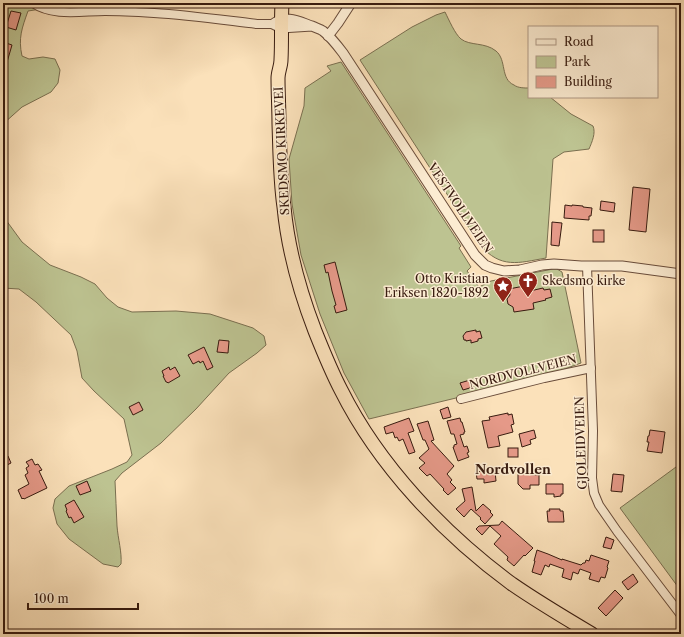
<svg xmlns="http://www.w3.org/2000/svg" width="684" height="637" font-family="'Libre Caslon Text',serif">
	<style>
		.green { fill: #bdc391; stroke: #7a6f50 }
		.building { fill: #e59988; stroke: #381b0f }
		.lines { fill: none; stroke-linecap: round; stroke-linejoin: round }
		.minor-casing { stroke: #694c3a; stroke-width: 10 }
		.tertiary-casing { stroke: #694c3a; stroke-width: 11 }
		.trunk-casing { stroke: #381b0f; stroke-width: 15 }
		.minor { stroke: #fcecd2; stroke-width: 8 }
		.tertiary { stroke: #fcecd2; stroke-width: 9 }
		.trunk { stroke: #fbe1ba; stroke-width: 13 }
		.labels { text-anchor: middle; stroke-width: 3; stroke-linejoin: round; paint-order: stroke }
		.street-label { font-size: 12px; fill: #381b0f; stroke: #fcecd2 }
		.poi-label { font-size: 12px; fill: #381b0f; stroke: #fcecd2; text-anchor: end }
		.neighbourhood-label { font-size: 13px; font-weight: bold; fill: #381b0f; stroke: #fcecd2 }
	</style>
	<rect width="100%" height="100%" fill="#fbe1ba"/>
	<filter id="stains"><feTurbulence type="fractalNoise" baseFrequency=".005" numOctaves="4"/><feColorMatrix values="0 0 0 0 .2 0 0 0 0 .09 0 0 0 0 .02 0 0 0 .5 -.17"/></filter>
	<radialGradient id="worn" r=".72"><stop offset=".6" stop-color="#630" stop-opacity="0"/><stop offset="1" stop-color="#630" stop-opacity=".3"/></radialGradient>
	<g class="green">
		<path d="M3 3H46L41 9 28 11C22 28 18 38 22 56L29 59 43 57 55 59 60 70 58 83 51 92 22 107 3 124Z"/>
		<path d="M445 12C449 20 455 34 461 39 470 46 485 42 496 51 507 60 500 79 514 85 518 88 524 88 529 88V97H550L571 114 593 126C596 133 592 142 589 149L564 152 553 159 546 258C518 263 501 269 480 245L360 60 412 27 436 15Z"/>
		<path d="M341 62 461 246 459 248 471 267 467 271 479 287 491 281 553 269H557L562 272 581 363 543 377 369 419 344 373 320 314 301 255 292 204 289 159 304 106 305 88 331 71 327 66Z"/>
		<path d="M3 216 22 242 50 265 81 277 95 284 107 298 118 307 132 312 176 311 210 314 253 328 264 336 266 345 257 353 229 373 196 409 161 443 122 473 115 481C116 496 116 511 117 526 118 539 122 552 121 564L118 567 103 564 69 539 57 524 53 508 55 499 69 486 112 469 127 462 132 455 124 419 94 391 82 378 77 351 71 335 36 302 19 289 3 288Z"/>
		<path d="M676 467 681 473V591L620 508Z"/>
	</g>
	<g class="building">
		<path d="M11 11 21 13 16 30 6 27Z"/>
		<path d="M3 42 12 45 5 69H3Z"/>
		<path d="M633 187 650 189 646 232 629 230Z"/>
		<path d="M601 201 615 203 614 212 600 210Z"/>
		<path d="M565 205 572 206V205L583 206V207L592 208 591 216H589V220L564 218Z"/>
		<path d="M552 222 562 223 559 246 551 245Z"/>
		<rect x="593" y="230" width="11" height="12"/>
		<path d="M335 262 347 310 336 313 334 306 336 305 332 291 328 272 326 273 324 265Z"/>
		<path d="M529 285 530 291 543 288 544 290 550 289 552 297 545 299 546 300 533 303 534 309 514 312 513 307 508 304 507 299 510 295 509 289Z"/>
		<path d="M476 330V332L480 331 482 338 478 339V341L471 343V340L466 341V340H464L463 336 466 332Z"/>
		<path d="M219 340 229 341 228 353 217 352Z"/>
		<path d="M204 347 213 367 207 370 203 361 200 363 199 361 193 364 188 355Z"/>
		<path d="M169 367 170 370 175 367 180 376 168 383 167 382H166L163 376H164L162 371Z"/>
		<path d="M470 380 473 387 463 390 460 383Z"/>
		<path d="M139 402 143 410 133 415 129 407Z"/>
		<path d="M448 407 451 417 443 419 440 410Z"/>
		<path d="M508 413V415L512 414 514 424 511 425 513 432 498 436 500 446 488 448 482 421 490 420 489 417Z"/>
		<path d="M409 418 414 431 408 433 415 452 409 454 403 439 399 441 397 437 395 438 393 432 386 434 384 427Z"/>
		<path d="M460 418 461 422H462L465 432H464V434L460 435 464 447 467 446 469 452 467 453 469 457 458 461 453 447H454V445L457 444 454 434H451L447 421Z"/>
		<path d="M428 421 434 440 431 441 454 466 447 474 452 480 450 482 456 488 448 495 443 490 444 489 430 474 427 476 419 468 425 463 419 458 429 449 425 440H423L417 424Z"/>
		<path d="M534 430 536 438 530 440 531 444 522 447 519 434Z"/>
		<path d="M650 430 665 432 662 453 647 451 649 442H647L648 436H649Z"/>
		<rect x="508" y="448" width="10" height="9"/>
		<path d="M8 456 11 463 3 467V458Z"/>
		<path d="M32 459 35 465 38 464 42 470 39 471 47 488 24 499 23 498 22 499 18 490 29 484 25 475 28 473 26 468 29 466 26 462Z"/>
		<path d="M483 471V472L495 471 496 481 484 483V479H477L476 472Z"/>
		<path d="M518 474 539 475V485H530V489H523L518 484Z"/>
		<path d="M613 474 624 475 622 492 611 491Z"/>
		<path d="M87 481 91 491 80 495 76 486Z"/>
		<path d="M546 484H563V494H561V496L554 497V494H546Z"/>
		<path d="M472 487 476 511 483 504 491 511 490 512 493 515 485 524 480 519 481 518 471 509 464 517 456 509 465 501 462 489Z"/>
		<path d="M74 500 84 517 74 523 71 517 69 518 66 511 67 510 65 505Z"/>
		<path d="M549 509H560V511H563L564 522H548L547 511H550Z"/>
		<path d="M502 521 533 548 525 556 524 555 514 566 507 560 508 557 494 544 501 536 490 526 482 535 476 529 479 526 499 525Z"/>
		<path d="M606 537 614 540 611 549 603 547Z"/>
		<path d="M537 550 548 554 562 560V559L581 565 583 563H585L586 560 589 561 591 555 609 561 607 567 608 568 605 578 601 577 599 582 589 579 591 573 580 569 578 574 573 572 571 580 562 577 564 569 550 564 549 567 545 565 541 575 532 572 535 561H534Z"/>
		<path d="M633 574 638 582 628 590 622 582Z"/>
		<path d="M615 590 623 598 606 616 598 608Z"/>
	</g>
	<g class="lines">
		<defs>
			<g id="minor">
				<path d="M33 3C53 17 82 11 105 11 121 11 138 12 154 13 188 15 223 20 257 24H273"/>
				<path d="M587 266 593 431 592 478 594 493 599 505 617 531 681 615"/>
				<path d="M461 399 544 378 591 368"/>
			</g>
			<g id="tertiary">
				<path d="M312 26 281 28 273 24C285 14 300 22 312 26 316 28 320 29 323 31 331 37 337 45 343 53L475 255 485 265 492 268 504 271 520 270 542 265 554 264 581 266H622L681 274"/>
				<path d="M328 36 338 23 351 3"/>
			</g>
			<path id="trunk" d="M282 3C281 22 282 41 281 60 281 66 278 72 278 78 278 93 279 109 279 124 280 151 280 179 284 207 288 249 300 292 315 331 323 351 331 371 341 390 379 466 444 534 512 584 538 602 565 618 592 634"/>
		</defs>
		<use href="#minor" class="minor-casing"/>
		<use href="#tertiary" class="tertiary-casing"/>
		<use href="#trunk" class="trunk-casing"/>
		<use href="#minor" class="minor"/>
		<use href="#tertiary" class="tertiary"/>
		<use href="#trunk" class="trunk"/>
	</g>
	<defs>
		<symbol id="church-pin" viewBox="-11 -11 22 30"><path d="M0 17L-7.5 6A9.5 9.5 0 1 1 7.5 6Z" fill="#8f2418" stroke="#fcecd2"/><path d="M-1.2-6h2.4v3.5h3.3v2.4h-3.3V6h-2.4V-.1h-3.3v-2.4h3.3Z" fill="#fff"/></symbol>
		<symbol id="sight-pin" viewBox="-11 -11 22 30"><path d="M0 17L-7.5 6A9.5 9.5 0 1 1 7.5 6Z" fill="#8f2418" stroke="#fcecd2"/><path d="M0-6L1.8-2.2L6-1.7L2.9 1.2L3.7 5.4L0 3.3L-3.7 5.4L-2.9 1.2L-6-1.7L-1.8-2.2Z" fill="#fff"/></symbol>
	</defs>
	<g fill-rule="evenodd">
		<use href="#church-pin" x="517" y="270" width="22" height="30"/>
		<use href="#sight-pin" x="492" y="275" width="22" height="30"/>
	</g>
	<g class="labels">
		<g class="street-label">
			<text transform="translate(282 151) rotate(-93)" y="4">SKEDSMO KIRKEVEI</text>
			<text transform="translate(460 208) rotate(56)" y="4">VESTVOLLVEIEN</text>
			<text transform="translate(523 372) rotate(-14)" y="4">NORDVOLLVEIEN</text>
			<text transform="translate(581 443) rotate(-92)" y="4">GJOLEIDVEIEN</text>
		</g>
		<g class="poi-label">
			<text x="489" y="283">Otto Kristian<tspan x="489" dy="14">Eriksen 1820-1892</tspan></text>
			<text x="542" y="285" text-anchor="start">Skedsmo kirke</text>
		</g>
		<g class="neighbourhood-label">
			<text x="513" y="474">Nordvollen</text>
		</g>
	</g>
	<rect width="684" height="637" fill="none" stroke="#fbe1ba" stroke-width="16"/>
	<rect x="4" y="4" width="676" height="629" fill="none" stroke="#381b0f" stroke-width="2"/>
	<rect x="8" y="8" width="668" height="621" fill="none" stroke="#381b0f"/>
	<rect x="528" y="26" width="130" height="72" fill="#fcecd2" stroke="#ae9884"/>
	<rect x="536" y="39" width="20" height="6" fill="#fcecd2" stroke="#ae9884"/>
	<text x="564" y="46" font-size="12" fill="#381b0f">Road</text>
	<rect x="536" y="56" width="20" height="12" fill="#bdc391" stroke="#ae9884"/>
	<text x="564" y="66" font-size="12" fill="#381b0f">Park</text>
	<rect x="536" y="76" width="20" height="12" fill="#e59988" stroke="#ae9884"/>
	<text x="564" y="86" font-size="12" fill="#381b0f">Building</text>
	<path d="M28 603v6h110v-6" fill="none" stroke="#381b0f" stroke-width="2"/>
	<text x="34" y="603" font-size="12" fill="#381b0f" stroke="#fcecd2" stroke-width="3" paint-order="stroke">100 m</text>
	<rect width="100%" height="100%" filter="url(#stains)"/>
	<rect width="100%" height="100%" fill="url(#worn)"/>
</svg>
